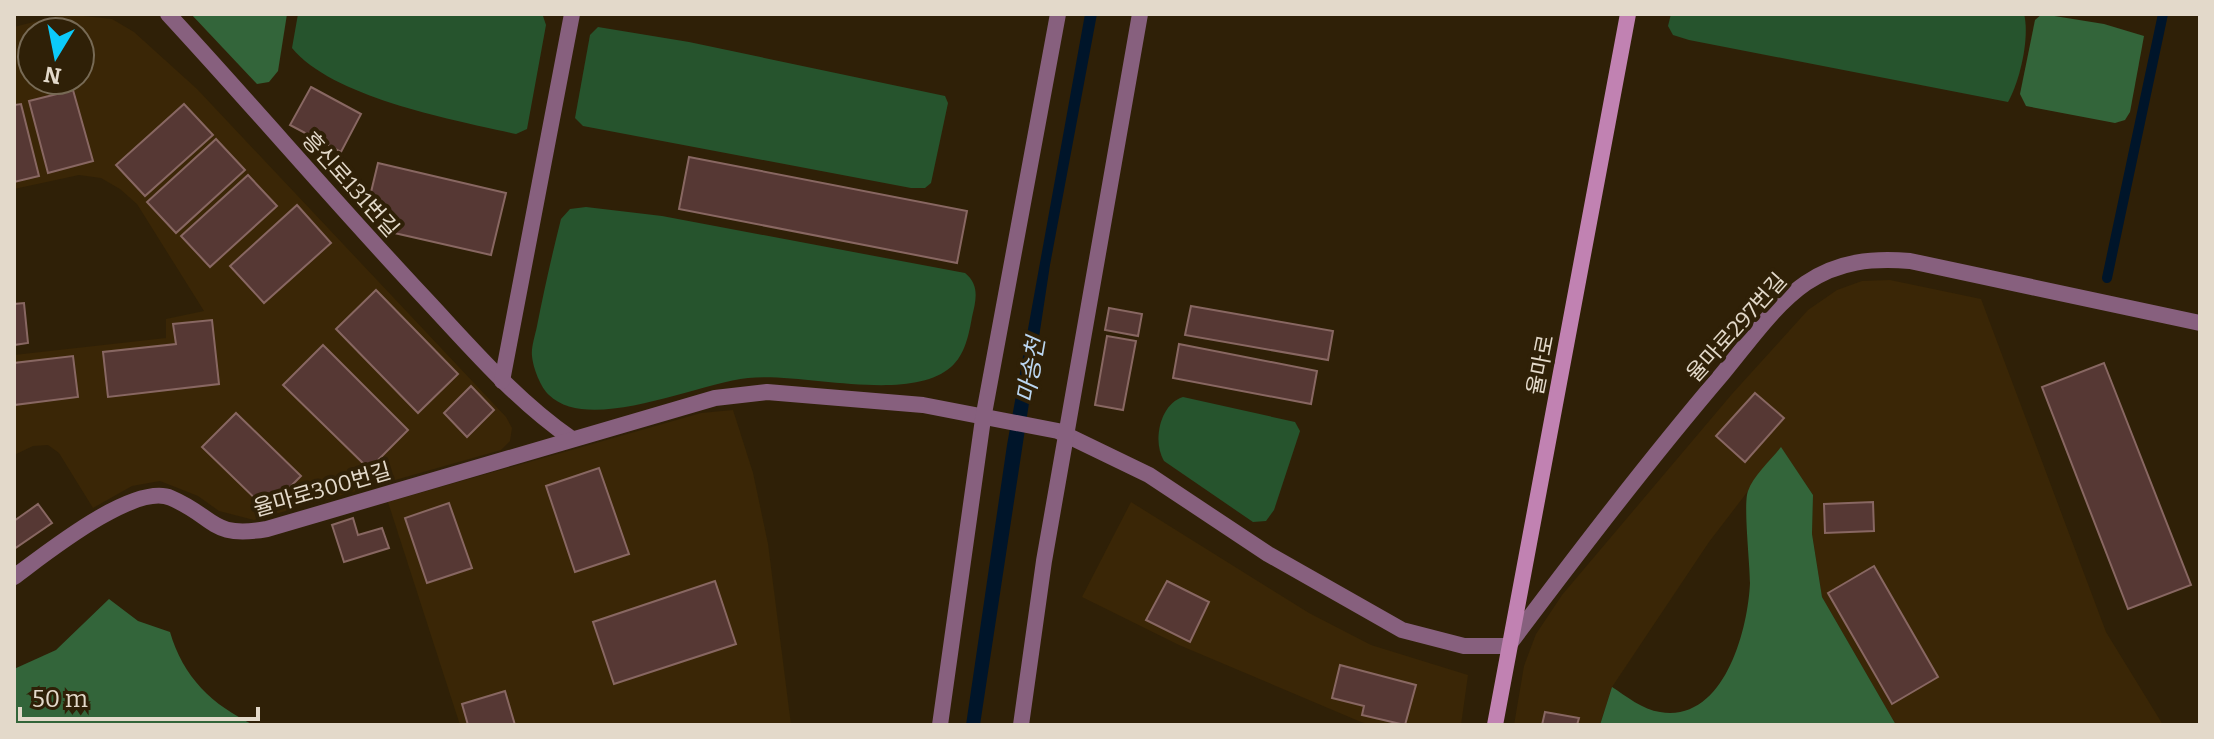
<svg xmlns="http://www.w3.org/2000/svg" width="2214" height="739" font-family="Bitter,'Noto Sans KR',serif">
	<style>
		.built { fill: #3a2606; fill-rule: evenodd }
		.green { fill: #26542d }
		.forest { fill: #33653a }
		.water { fill: #00152a }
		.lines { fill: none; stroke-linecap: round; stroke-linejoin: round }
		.stream { stroke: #00152a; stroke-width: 10 }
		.building { fill: #563834; stroke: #886762; stroke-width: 2 }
		.lane { stroke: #87607e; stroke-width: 16 }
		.secondary { stroke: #c182b2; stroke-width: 16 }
		.labels { text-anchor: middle; stroke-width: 8; stroke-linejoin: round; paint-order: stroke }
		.street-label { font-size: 22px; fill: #e3d9ca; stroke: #2f2007 }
		.water-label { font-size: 24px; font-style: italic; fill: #bbd6f1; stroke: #2f2007 }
	</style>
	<rect width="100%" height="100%" fill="#2f2007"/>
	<g class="built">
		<path d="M65 14 112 19 134 32 197 89 506 417 512 428 510 441 501 450 254 520 219 511 198 496 160 481 132 486 93 508 59 453 48 445 33 446 14 455V355L166 338V319L204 311 137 204 120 189 101 178 79 175 14 189V27ZM32 32H80V80H32Z"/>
		<path d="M1890 280 1981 299 2106 632 2163 725H1896L1822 597 1812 534 1813 495 1781 448 1709 542 1612 687 1600 725H1514L1524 666 1536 634 1562 595 1732 394 1808 310 1837 290 1862 281Z"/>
		<path d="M733 410 753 473 768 544 791 725H460L388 502 701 413Z"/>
		<path d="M1131 502 1309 613 1371 645 1468 675 1461 725H1372L1361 722 1179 645 1082 597Z"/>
	</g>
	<g class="green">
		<path d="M298 14 543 16 546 25 527 129 516 134C454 120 333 98 292 48Z"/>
		<path d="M1671 14H2024C2030 37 2020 81 2008 102L1689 40 1673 35 1668 26Z"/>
		<path d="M598 27 689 42 945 96 948 103 931 183 925 188H911L583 126 575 118 590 35Z"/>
		<path d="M586 207 662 216 965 273C980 285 976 300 972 317 969 334 965 355 951 367 908 404 803 372 748 378 695 384 589 434 549 395 541 388 533 368 532 356 531 347 535 336 537 326 544 290 552 255 561 219L570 209Z"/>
		<path d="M1183 397 1295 422 1300 431 1274 510 1266 521 1253 522 1164 461C1152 441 1160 404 1183 397Z"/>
	</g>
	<g class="forest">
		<path d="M191 14H287L278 71 269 82 257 84Z"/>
		<path d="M2042 14 2104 24 2144 36 2130 112 2125 120 2115 123 2026 106 2020 94 2035 20Z"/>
		<path d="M1781 447 1813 495 1812 534 1822 597 1896 725H1600L1612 687C1626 696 1643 710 1660 712 1724 723 1748 630 1750 583 1750 563 1743 504 1748 491 1753 476 1771 460 1781 447Z"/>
		<path d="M109 599 138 621 170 632C183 677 212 705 254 725H14V669L56 650Z"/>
	</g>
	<path class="water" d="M1085 14H1097L1050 265 980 725H966L1007 445Z"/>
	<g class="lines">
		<path class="stream" d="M2107 278 2163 14"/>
	</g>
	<g class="building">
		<path d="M311 87 361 114 341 152 290 125Z"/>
		<path d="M73 90 93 161 48 173 29 101Z"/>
		<path d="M21 104 39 176 14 182V105Z"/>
		<path d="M184 104 213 135 145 196 116 165Z"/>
		<path d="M216 139 245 170 176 233 147 202Z"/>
		<path d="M689 157 967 211 957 263 679 209Z"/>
		<path d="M378 163 506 193 491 255 381 230 385 217 366 213Z"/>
		<path d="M248 175 277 206 210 267 181 236Z"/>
		<path d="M297 205 331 243 264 303 230 266Z"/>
		<path d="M376 290 458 374 418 413 336 329Z"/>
		<path d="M24 303 28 343 14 345V304Z"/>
		<path d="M1191 306 1333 331 1328 360 1185 335Z"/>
		<path d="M1109 308 1142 314 1138 336 1105 330Z"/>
		<path d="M212 320 219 384 108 397 103 352 176 344 173 324Z"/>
		<path d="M1107 336 1136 341 1123 410 1095 405Z"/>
		<path d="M1179 344 1317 371 1311 404 1173 378Z"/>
		<path d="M323 345 408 430 369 469 283 385Z"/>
		<path d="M73 356 78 397 14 405V363Z"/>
		<path d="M2104 363 2191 585 2128 609 2042 387Z"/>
		<path d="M471 386 494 410 467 437 444 413Z"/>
		<path d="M1755 393 1784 418 1745 462 1716 436Z"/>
		<path d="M236 413 301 476 267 510 202 447Z"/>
		<path d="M599 468 629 554 575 572 546 486Z"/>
		<path d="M1873 502 1874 531 1825 533 1824 504Z"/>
		<path d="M449 503 472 568 427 583 405 518Z"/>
		<path d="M38 504 52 523 14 549V521Z"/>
		<path d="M353 518 358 535 382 528 389 548 344 562 332 525Z"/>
		<path d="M1874 566 1938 677 1892 704 1828 593Z"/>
		<path d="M715 581 736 644 614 684 593 622Z"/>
		<path d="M1167 581 1209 602 1190 642 1146 620Z"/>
		<path d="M1340 665 1416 685 1405 725 1362 715 1364 706 1332 698Z"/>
		<path d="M505 691 515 725H468L462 704Z"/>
		<path d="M1545 712 1579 718 1577 725H1542Z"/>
	</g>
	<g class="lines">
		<g class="lane">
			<path d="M168 14C253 106 334 201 420 293 469 345 514 399 572 439"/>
			<path d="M502 381 572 14"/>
			<path d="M14 577C44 555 134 482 171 498 216 517 210 539 267 529L715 398 767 392 923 405 1058 431 1149 475 1268 554 1402 630 1464 646H1508C1578 553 1648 461 1723 373 1748 343 1774 305 1806 283 1839 261 1872 258 1910 261L2200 323"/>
			<path d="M940 725 983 419 1058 14"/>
			<path d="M1021 725 1044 561 1140 14"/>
		</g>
		<path class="secondary" d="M1495 725 1628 14"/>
	</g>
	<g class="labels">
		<g class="street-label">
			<text transform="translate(351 184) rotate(48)" y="8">흥신로131번길</text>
			<text transform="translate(1736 327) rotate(-48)" y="8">율마로297번길</text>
			<text transform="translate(1540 365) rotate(-79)" y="8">율마로</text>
			<text transform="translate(322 489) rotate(-16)" y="8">율마로300번길</text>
		</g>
		<g class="water-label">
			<text transform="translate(1031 370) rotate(-80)" y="8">마송천</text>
		</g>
	</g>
	<rect width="2214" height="739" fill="none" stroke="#e3d9ca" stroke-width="32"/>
	<g transform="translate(56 56) rotate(190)"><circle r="38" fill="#2f2007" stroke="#776a55" stroke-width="2"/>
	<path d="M0-6L14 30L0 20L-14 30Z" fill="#0ccafa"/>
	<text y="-12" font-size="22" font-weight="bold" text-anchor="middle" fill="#e3d9ca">N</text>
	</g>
	<path d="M20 707v12h238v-12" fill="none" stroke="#e3d9ca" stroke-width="4"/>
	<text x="32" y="707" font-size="24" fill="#e3d9ca" stroke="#2f2007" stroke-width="6" paint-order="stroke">50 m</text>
</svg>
